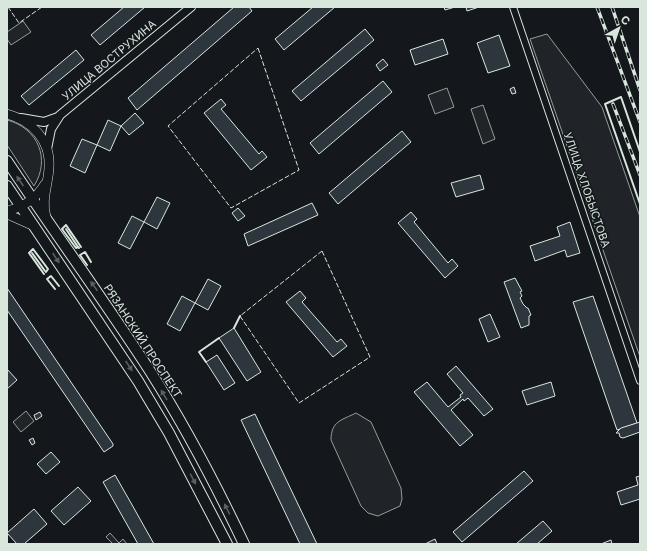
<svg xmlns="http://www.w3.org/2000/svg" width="647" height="551" font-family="Inter,sans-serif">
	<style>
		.green { fill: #202428; stroke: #939e99 }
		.building { fill: #2c363c; stroke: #d8e6dc }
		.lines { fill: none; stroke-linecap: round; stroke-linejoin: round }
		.minor-casing { stroke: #d8e6dc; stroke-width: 8 }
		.tertiary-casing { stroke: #d8e6dc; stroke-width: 10 }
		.secondary-casing { stroke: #d8e6dc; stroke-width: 10 }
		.primary-casing { stroke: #d8e6dc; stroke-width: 12 }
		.minor { stroke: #14181c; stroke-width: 6 }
		.tertiary { stroke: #14181c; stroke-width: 8 }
		.secondary { stroke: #14181c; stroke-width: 9 }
		.primary { stroke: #14181c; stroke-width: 10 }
		.rail-casing { stroke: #d8e6dc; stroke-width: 3.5 }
		.rail { stroke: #14181c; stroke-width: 2; stroke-dasharray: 6; stroke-linecap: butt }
		.fence { stroke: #d8e6dc; stroke-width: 1; stroke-dasharray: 5 2; stroke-linecap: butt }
		.wall { stroke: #d8e6dc; stroke-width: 2 }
		.oneway { fill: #59605f }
		.labels { text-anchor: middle; stroke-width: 3; stroke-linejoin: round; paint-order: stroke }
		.street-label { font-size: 11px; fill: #d8e6dc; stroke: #14181c }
	</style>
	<rect width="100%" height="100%" fill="#14181c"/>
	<g class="green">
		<path d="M23 21 31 32 11 45 7 39V32Z"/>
		<path d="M547 34 602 107 640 217V357L530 39Z"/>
		<path d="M447 88 454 107 435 114 428 95Z"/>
		<path d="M483 105 495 139 483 144 471 109Z"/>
		<path d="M7 120C38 128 51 159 34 186L7 145Z"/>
		<path d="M26 411 34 421 21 432 13 422Z"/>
		<path d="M356 413 371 422 401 488 402 499 400 506 378 516 368 513 361 506 331 440C331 421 342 420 356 413Z"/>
		<path d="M110 533 119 543 123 539 127 544H113L106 537Z"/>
	</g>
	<g class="building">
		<path d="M124 7H145L100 45 91 35Z"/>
		<path d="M234 7H249L252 11 137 110 128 98Z"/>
		<path d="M313 7H335L284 50 275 39Z"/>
		<path d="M444 7H455L445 10Z"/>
		<path d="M466 7H479L467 11Z"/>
		<path d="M365 29 374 40 301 101 292 91Z"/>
		<path d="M499 35 510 66 488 73 477 43Z"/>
		<path d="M443 39 448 54 415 65 410 50Z"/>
		<path d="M76 50 84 60 29 105 21 96Z"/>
		<path d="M383 59 388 65 380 71 376 65Z"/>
		<path d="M383 81 392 92 319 154 310 143Z"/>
		<path d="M514 87 516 93 512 94 510 89Z"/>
		<path d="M221 99 226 105 221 109 259 154 262 151 267 157 251 170 204 113Z"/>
		<path d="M135 113 144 123 129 135 121 126Z"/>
		<path d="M108 120 121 126 110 151 97 145Z"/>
		<path d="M402 131 411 142 338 204 329 193Z"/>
		<path d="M82 139 97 145 85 173 70 166Z"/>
		<path d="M480 175 484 189 456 197 451 183Z"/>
		<path d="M157 197 170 203 157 229 144 222Z"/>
		<path d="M312 203 318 215 248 246 244 234Z"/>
		<path d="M238 208 245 216 238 221 232 213Z"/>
		<path d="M411 212 417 219 414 222 448 263 452 259 458 266 445 278 398 223Z"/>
		<path d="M132 216 144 222 130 249 118 243Z"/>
		<path d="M570 222 580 253 567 257 565 250 535 261 530 246 560 236 557 227Z"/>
		<path d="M515 278 522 291 520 292 522 296 520 298 523 304 527 308H528L531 315 529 316V325L521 328 504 282Z"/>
		<path d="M208 279 221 286 208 310 195 303Z"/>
		<path d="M7 288 113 444V446L104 452 7 310Z"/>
		<path d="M300 291 306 298 302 302 337 342 341 339 347 346 333 357 286 302Z"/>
		<path d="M182 296 195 303 180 331 167 324Z"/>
		<path d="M593 296 637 423 617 430 573 302Z"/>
		<path d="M490 314 500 337 488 342 479 319Z"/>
		<path d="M234 328 261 372 247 381 219 338Z"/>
		<path d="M217 355 235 383 224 390 206 362Z"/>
		<path d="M456 366 493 409 484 416 468 398 464 401 463 399 451 410 473 435 460 446 414 392 427 382 448 407 461 397 460 395 463 393 447 374Z"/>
		<path d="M7 369 17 380 7 389Z"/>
		<path d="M551 382 555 396 527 405 522 391Z"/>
		<path d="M40 412 42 416 36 420 34 415Z"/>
		<path d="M255 414 263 431 317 544H300L241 420Z"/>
		<path d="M640 422V432L623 438 620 437 619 433H616L621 428Z"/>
		<path d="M33 438 35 443 32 445 29 440Z"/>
		<path d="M51 452 60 462 46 474 37 464Z"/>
		<path d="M524 471 533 481 462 542 453 532Z"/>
		<path d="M115 475 131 503 154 544H138L103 482Z"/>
		<path d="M640 476V499L621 505 617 492 638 485 636 477Z"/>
		<path d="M78 487 91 501 64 525 51 511Z"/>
		<path d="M34 509 47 524 24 544H17L7 533Z"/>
		<path d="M543 521 552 531 537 544H516Z"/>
		<path d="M435 539 437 544H425Z"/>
		<path d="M611 540 612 544H601Z"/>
	</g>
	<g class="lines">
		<defs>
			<path id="minor" d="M513 7 640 381"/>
			<g id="tertiary">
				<path d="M21 118 44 122 58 117"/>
				<path d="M47 149 51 129 60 115 191 7"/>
			</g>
			<g id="secondary">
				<path d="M7 114C32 121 51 140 49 168 48 185 41 200 46 217"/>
				<path d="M7 211C24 207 36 199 45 184"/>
				<path d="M7 214 34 226"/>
			</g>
			<g id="primary">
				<path d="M7 161C54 232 104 300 150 371 185 426 216 485 244 544"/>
				<path d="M7 186 138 381 169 433 227 544"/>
			</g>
		</defs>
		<use href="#minor" class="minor-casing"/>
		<use href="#tertiary" class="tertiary-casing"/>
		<use href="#secondary" class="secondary-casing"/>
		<use href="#primary" class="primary-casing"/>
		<use href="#minor" class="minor"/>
		<use href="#tertiary" class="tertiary"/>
		<use href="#secondary" class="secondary"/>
		<use href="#primary" class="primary"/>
		<defs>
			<g id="rail">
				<path d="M597 7 640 122"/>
				<path d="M612 7 640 90"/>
				<path d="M613 104 640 175"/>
			</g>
		</defs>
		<use href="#rail" class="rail-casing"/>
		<use href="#rail" class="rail"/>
		<g class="fence">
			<path d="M8 7 19 23 42 7"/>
			<path d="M258 48 299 170 231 208 168 126Z"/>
			<path d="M322 251 370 357 299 403 240 316Z"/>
		</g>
		<g class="wall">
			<path d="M640 152 621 97 605 104 640 204"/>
			<path d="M66 229 78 247"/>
			<path d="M79 248 78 247 76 248 62 229 66 225 81 247"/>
			<path d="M32 253 45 271"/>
			<path d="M87 265 80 255 85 252 91 262"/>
			<path d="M44 274 29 253 33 249 48 269 46 272"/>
			<path d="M55 289 47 279 51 276 59 286"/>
			<path d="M234 328 240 316"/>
			<path d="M206 362 199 352 219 338"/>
		</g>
	</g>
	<defs><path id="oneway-solid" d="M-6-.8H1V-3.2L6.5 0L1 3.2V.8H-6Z"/></defs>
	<g class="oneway">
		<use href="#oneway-solid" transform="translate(20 181) rotate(-124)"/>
		<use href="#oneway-solid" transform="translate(56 258) rotate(56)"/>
		<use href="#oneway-solid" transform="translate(94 286) rotate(-125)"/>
		<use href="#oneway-solid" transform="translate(129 366) rotate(57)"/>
		<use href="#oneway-solid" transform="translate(164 395) rotate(-121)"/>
		<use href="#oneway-solid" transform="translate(193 479) rotate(62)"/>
		<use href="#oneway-solid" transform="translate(227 509) rotate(-117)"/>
	</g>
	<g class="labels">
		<g class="street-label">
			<text transform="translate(109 60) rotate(-40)" y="4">УЛИЦА ВОСТРУХИНА</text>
			<text transform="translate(587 190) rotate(71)" y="4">УЛИЦА ХЛОБЫСТОВА</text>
			<text transform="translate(143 341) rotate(57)" y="4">РЯЗАНСКИЙ ПРОСПЕКТ</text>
		</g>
	</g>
	<rect width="647" height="551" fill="none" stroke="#d8e6dc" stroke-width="16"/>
	<g transform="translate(619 28) rotate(40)" stroke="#14181c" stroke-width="3" paint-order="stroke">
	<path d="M0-3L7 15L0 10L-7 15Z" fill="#d8e6dc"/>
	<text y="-6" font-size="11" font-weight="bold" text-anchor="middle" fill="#d8e6dc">С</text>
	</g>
</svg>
